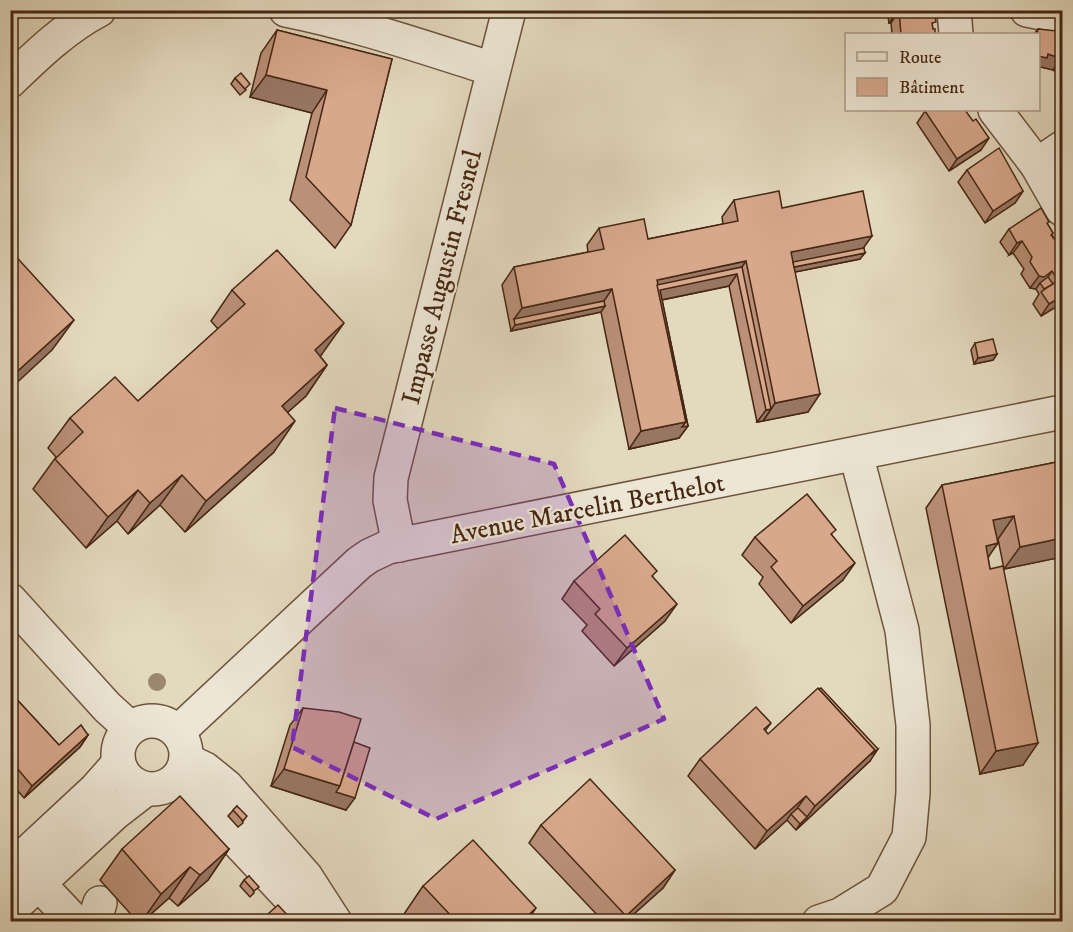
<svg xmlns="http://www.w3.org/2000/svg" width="1073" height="932" font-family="'IM FELL DW Pica',serif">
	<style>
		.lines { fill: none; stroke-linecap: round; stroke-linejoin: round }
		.minor-casing { stroke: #6d543d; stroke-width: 36 }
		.minor { stroke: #ede6d5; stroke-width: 33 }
		.tree { fill: #99886e }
		.wall { fill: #ba9079; stroke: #462712; stroke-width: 1.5 }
		.shaded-wall { fill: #977663; stroke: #462712; stroke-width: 1.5 }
		.building { fill: #d8a88d; stroke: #462712; stroke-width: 1.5 }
		.marked { fill: #7b2cbf; fill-opacity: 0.2; stroke: #7b2cbf; stroke-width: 4.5; stroke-dasharray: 12 8; stroke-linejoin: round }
		.labels { text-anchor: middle; stroke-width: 4.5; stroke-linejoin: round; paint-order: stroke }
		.street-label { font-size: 26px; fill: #462712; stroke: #ede6d5 }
	</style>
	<rect width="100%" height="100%" fill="#e3d9be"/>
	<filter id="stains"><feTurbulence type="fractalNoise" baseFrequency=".00333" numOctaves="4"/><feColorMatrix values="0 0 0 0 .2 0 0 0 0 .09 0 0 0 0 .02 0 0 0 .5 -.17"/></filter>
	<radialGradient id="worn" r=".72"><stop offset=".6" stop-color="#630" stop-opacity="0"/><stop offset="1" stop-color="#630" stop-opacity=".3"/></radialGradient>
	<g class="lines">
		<defs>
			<g id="minor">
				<path d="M286 10C357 24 425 48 493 69"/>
				<path d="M954 10 956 34"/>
				<path d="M1027 10 1062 17"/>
				<path d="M10 81C37 55 66 27 99 10"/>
				<path d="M995 110 1037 165 1062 209"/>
				<path d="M1037 165 1062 148"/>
				<path d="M399 545 390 500 391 478 509 10"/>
				<path d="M10 600 107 707 130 728"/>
				<circle cx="152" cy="755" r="34"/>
				<path d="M178 732 359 563 369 556 388 547 1062 412"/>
				<path d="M186 760 205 769 226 786 306 877 335 922"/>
				<path d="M178 778 313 922"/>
				<path d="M10 869 96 789 118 764"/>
				<path d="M39 884 75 922"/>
				<path d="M10 910 115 813 146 789"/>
				<path d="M94 922 100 903"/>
				<path d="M819 922 840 915 882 889 909 837 913 793V725L902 630 856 454"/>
			</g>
		</defs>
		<use href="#minor" class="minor-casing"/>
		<use href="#minor" class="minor"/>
	</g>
	<circle class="tree" cx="157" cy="682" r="9"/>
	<g class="wall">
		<path d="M887 10H934L932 27 935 34H892L891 23H889Z"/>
		<path d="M1038 29 1062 33V78L1053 70 1041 67 1038 34H1034Z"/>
		<path d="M277 30 392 59 351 225 335 248 290 200 312 113 250 97 261 53Z"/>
		<path d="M235 78 246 90 240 95 231 84Z"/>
		<path d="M925 111 981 150 949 171 917 123Z"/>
		<path d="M967 170 1023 191 1015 203 985 223 958 182Z"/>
		<path d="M734 200 782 208 864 248 860 259 795 272 808 412 757 422 729 286 662 300 688 426 679 438 629 449 601 312 511 331 502 285 514 267 588 252 587 245 599 228 648 239 723 224 722 217Z"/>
		<path d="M1047 224 1053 233 1052 235 1056 241 1059 305 1041 316 1033 304 1039 294 1036 289 1030 288 1021 274 1024 269 1013 253 1009 255 1000 242 1009 229Z"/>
		<path d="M232 290 322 354 320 356 327 365 306 396 288 412 274 452 185 532 160 505 128 534 117 521 86 548 33 489 56 457 48 448 70 418 138 401 218 329 211 321Z"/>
		<path d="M975 343 997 354 993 360 974 364 971 350Z"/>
		<path d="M1062 461V557L1004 569 998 539 988 558 1023 765 980 774 926 508 942 485Z"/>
		<path d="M832 535 843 580 791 623 759 584 763 577 742 555 755 537Z"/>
		<path d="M653 577 665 621 614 666 582 631 587 625 562 599 574 581Z"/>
		<path d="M10 692 59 745 88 735 80 747 24 798 10 782Z"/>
		<path d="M303 708 354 742 346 810 271 786 290 725Z"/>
		<path d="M771 723 765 731 768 734 870 761 796 830 787 820 755 849 688 776 700 759Z"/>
		<path d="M237 806 243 823 238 827 228 816Z"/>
		<path d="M541 825 675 870 663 888 626 921H603L529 843Z"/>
		<path d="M122 849H229L208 880 178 906 169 898 143 921H137L100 880Z"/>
		<path d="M249 876 254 893 250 897 240 886 244 880Z"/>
		<path d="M423 886 527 921H406L402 917Z"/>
	</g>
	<g class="shaded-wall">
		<path d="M897 11H899L891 23H889Z"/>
		<path d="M1048 54 1061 58 1053 70 1041 67 1038 70V56Z"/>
		<path d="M266 75 327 90 312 113 250 97Z"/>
		<path d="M989 138 981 150 949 171 957 159Z"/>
		<path d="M1023 191 1015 203 985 223 993 211Z"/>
		<path d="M872 236 859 254 784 269 791 252Z"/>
		<path d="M1022 241 1013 253 1009 255 1017 243Z"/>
		<path d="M865 253 860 259 780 275 784 269Z"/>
		<path d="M746 261 729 286 656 301 657 280Z"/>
		<path d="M1052 271 1044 283H1040L1036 289 1030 288 1039 276Z"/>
		<path d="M612 289 600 307 514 319 522 308Z"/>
		<path d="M1062 296V300L1059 305 1041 316 1049 304Z"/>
		<path d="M605 306 601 312 511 331 515 325Z"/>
		<path d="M74 320 52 350 10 389V378Z"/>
		<path d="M344 323 322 354 293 381 315 350Z"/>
		<path d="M997 354 993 360 974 364 978 358Z"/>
		<path d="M327 365 306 396 260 437 282 406Z"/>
		<path d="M820 394 808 412 763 421 775 403Z"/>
		<path d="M771 409 763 421 757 422 766 410Z"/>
		<path d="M295 421 274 452 185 532 206 501Z"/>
		<path d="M686 422 688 426 679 438 629 449 641 431Z"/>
		<path d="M182 475 160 505 128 534 150 503Z"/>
		<path d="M138 490 117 521 86 548 108 517Z"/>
		<path d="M1014 516 998 539 978 543 993 520Z"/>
		<path d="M1062 538V557L1004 569 1020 547Z"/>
		<path d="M998 543 982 566 986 546Z"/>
		<path d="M855 563 843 580 791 623 803 606Z"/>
		<path d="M677 604 665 621 614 666 627 648Z"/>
		<path d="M88 735 80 747 24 798 32 786Z"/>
		<path d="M1038 743 1023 765 980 774 996 751Z"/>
		<path d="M878 749 870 761 796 830 800 824 807 817 815 806 875 750Z"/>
		<path d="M284 769 340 786 355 798 346 810 271 786Z"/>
		<path d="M806 796 793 814H791L787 820 755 849 767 831Z"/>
		<path d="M229 849 208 880 178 906 200 875Z"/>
		<path d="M190 867 169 898 143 921H142L161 894Z"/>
		<path d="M675 870 663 888 626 921H622L626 916Z"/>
		<path d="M536 908 527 921H522Z"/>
	</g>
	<g class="building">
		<path d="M897 10H934L936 22 932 23 933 29H935V34H901L899 11H897Z"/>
		<path d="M1038 29 1057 31 1062 33V59L1048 54 1047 58 1038 56V34H1037Z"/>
		<path d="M277 30 392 59 351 225 306 177 327 90 266 75Z"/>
		<path d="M241 73 250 84 245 89 235 78Z"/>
		<path d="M927 110H965L973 121 976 119 989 138 957 159 925 111Z"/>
		<path d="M999 148 1023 191 993 211 967 170Z"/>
		<path d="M779 191 782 208 863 191 872 236 791 252 820 394 775 403 746 261 657 280 686 422 641 431 612 289 522 308 514 267 604 249 599 228 644 219 648 239 738 221 734 200Z"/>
		<path d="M1041 208 1049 222 1047 223 1053 233 1051 235 1056 241 1058 240 1062 246V296L1049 304 1041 292 1058 280 1052 271 1044 277 1039 276 1030 262 1032 257 1022 241 1017 243 1009 229Z"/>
		<path d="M864 248 865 253 794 267 793 262Z"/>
		<path d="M10 250 74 320 10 378Z"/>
		<path d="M277 250 344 323 315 350 327 365 282 406 295 421 206 501 182 475 150 503 138 490 108 517 55 459 83 432 70 418 115 377 138 401 245 304 232 290Z"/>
		<path d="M742 267 771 409 766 410 737 274 660 290 688 426 682 427 686 422 657 285Z"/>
		<path d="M1048 277 1053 284 1044 289 1040 283Z"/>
		<path d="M604 301 605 306 515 325 514 319Z"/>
		<path d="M993 339 997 354 978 358 975 343Z"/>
		<path d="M1062 461V538L1020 547 1014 516 993 520 998 543 986 546 990 569 1003 566 1038 743 996 751 942 485Z"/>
		<path d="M807 494 836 530 831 534 855 563 803 606 771 567 777 561 755 537Z"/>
		<path d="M625 535 657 571 652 576 677 604 627 648 595 614 600 609 574 581Z"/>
		<path d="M818 688 875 750 815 806 806 796 767 831 700 759 756 707 771 723 764 729 768 734Z"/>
		<path d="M821 688 878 749 871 755 875 750 819 689Z"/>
		<path d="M10 692 59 745 81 725 88 735 32 786 11 761 10 762Z"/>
		<path d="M303 708 339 712 361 719 340 786 284 769Z"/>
		<path d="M354 742 370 748 355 798 336 792 340 786Z"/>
		<path d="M590 779 675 870 626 916 541 825Z"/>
		<path d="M180 796 229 849 200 875 190 867 161 894 122 849Z"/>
		<path d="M237 806 247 816 243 821 233 810Z"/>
		<path d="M798 808 807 817 800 824 791 814Z"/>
		<path d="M473 840 536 908 522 921H456L423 886Z"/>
		<path d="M249 876 259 887 254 891 244 880Z"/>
		<path d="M278 905 293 921H260Z"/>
	</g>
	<path class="marked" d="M335 408 554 464 664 719 436 819 292 747Z"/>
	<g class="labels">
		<g class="street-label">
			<text transform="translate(441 277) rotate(-76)" y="9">Impasse Augustin Fresnel</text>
			<text transform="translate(587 508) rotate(-11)" y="9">Avenue Marcelin Berthelot</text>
		</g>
	</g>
	<rect width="1073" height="932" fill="none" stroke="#e3d9be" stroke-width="36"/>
	<rect x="12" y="12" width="1049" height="908" fill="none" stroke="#462712" stroke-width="3"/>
	<rect x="18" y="18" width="1037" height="896" fill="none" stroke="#462712" stroke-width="1.5"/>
	<rect x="845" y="33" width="195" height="78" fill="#ede6d5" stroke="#aa9a87" stroke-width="1.5"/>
	<rect x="857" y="52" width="30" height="9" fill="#ede6d5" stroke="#aa9a87" stroke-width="1.5"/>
	<text x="899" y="63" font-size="18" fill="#462712">Route</text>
	<rect x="857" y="78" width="30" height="18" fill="#d8a88d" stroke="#aa9a87" stroke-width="1.5"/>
	<text x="899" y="93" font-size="18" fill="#462712">Bâtiment</text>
	<rect width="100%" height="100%" filter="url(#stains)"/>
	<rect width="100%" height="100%" fill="url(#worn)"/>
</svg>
